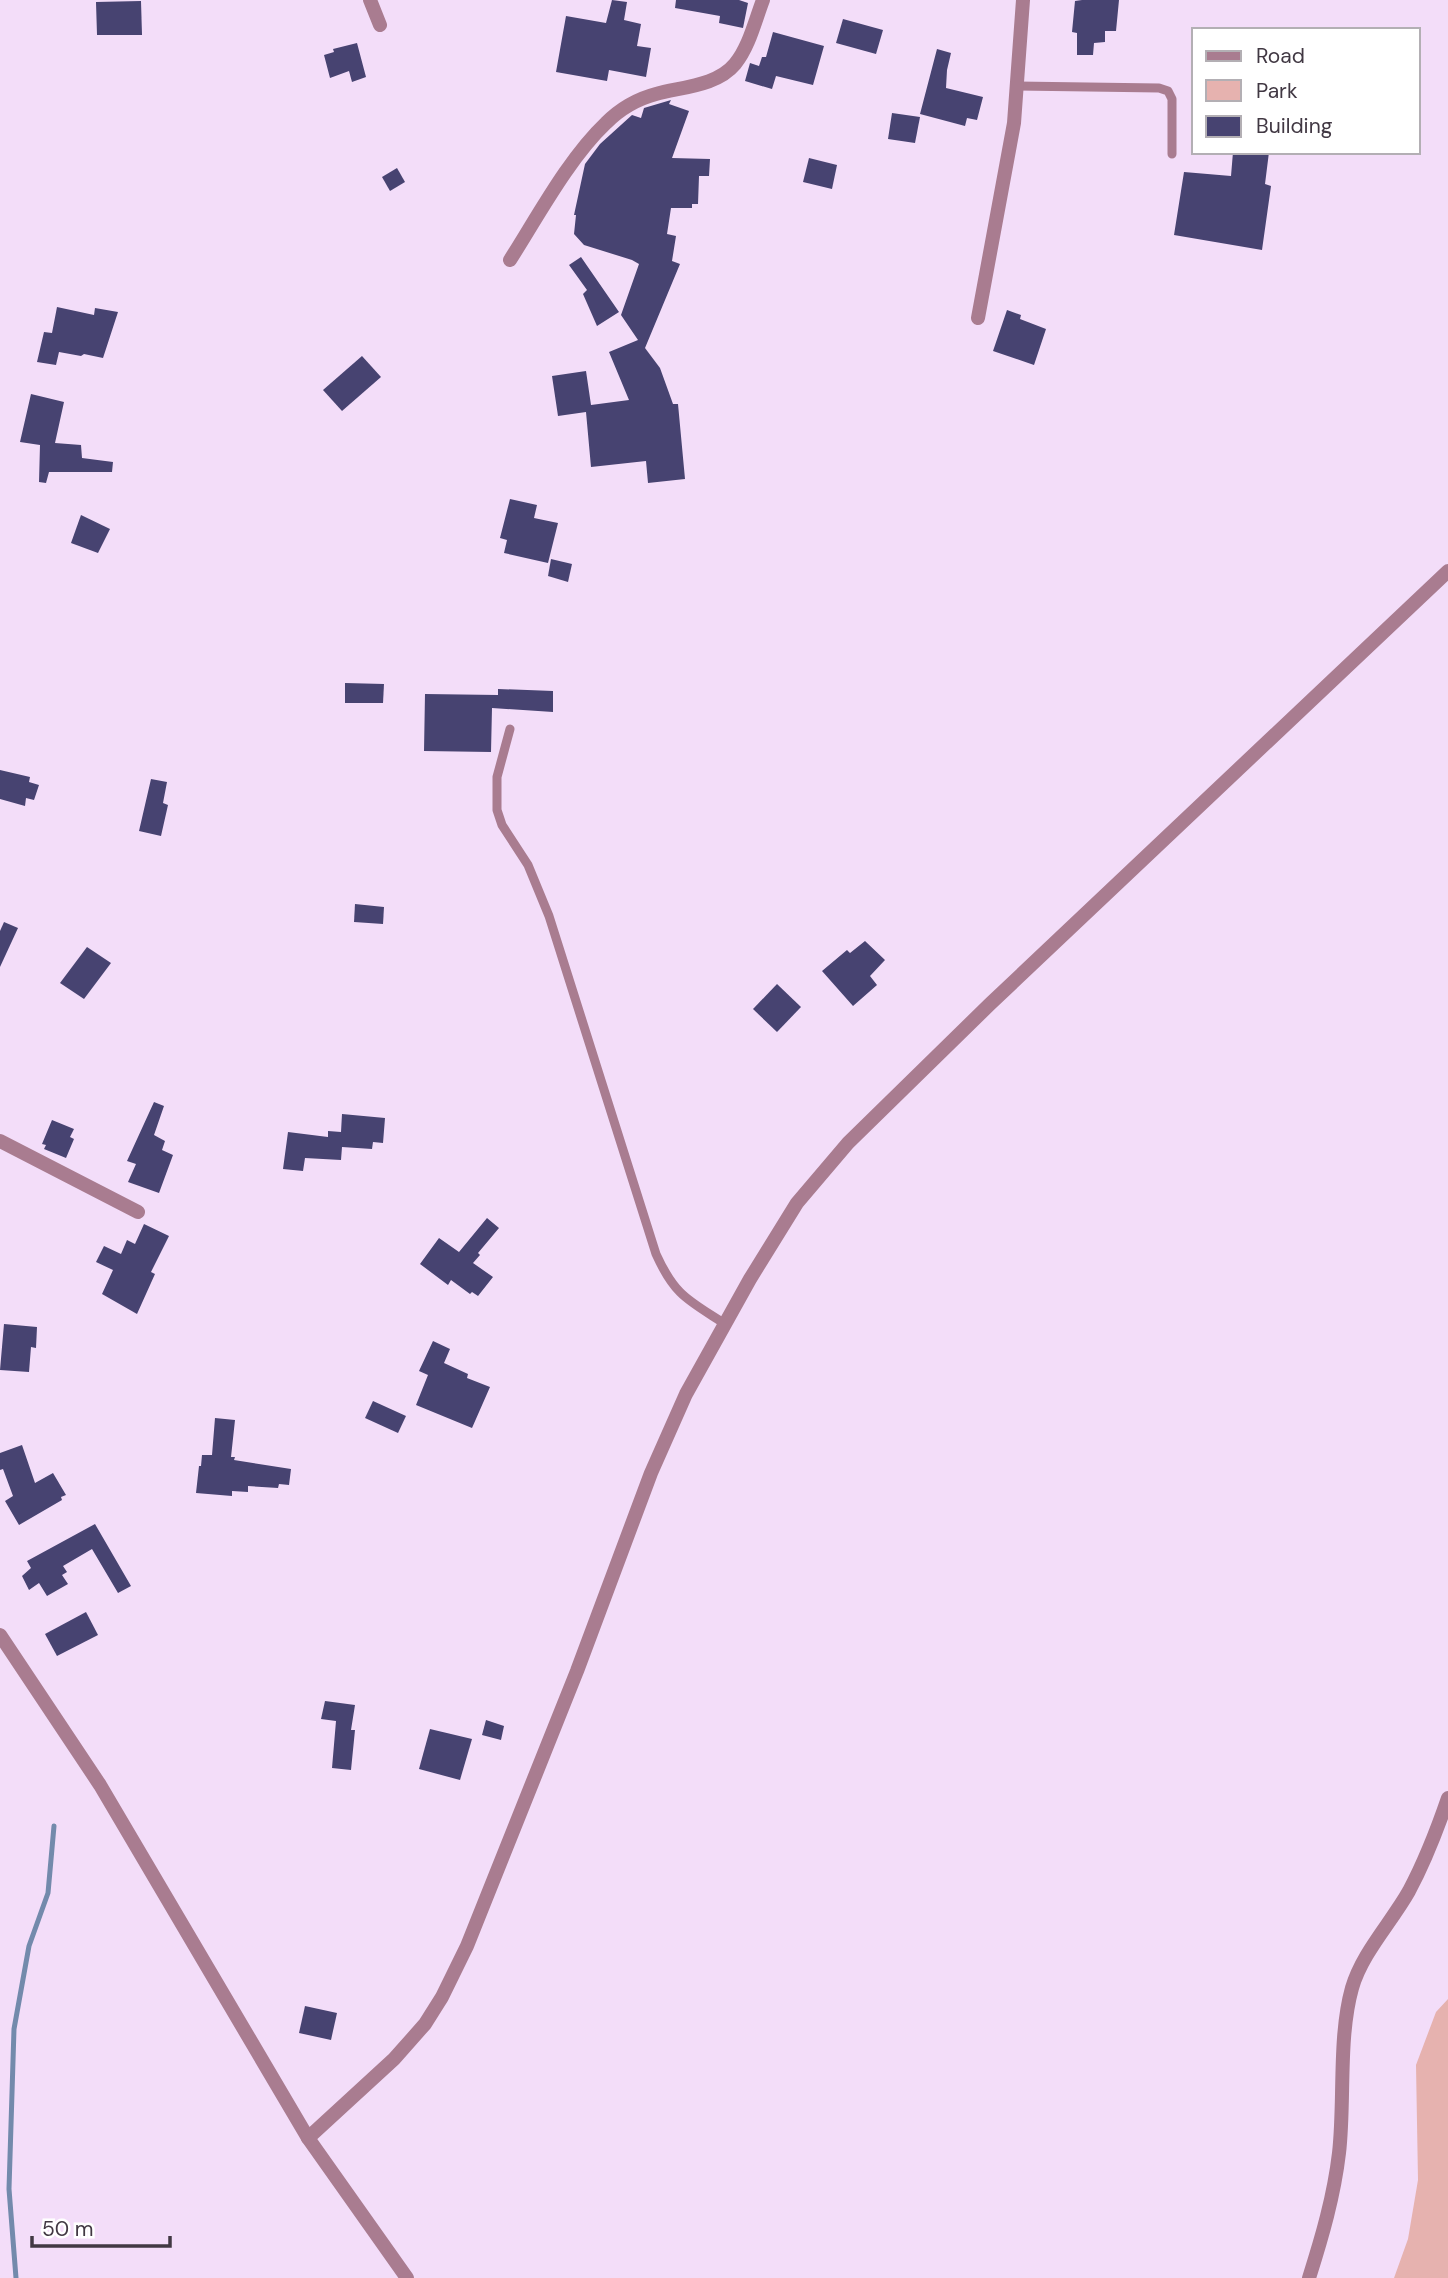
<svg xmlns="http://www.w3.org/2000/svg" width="1448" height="2278" font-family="'DM Sans',sans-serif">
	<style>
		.green { fill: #e6b2af }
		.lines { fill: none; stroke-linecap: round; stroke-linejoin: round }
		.stream { stroke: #738aac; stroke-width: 5 }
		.building { fill: #474371 }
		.service { stroke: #a97c90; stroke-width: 9 }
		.minor { stroke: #a97c90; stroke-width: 14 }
	</style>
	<rect width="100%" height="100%" fill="#f3ddf9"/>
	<path class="green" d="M1448 1999V2278H1394L1408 2239 1418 2180 1416 2065 1436 2012Z"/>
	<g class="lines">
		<path class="stream" d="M16 2278 9 2189 14 2029 29 1946 48 1893 54 1826"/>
	</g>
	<g class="building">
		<path d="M612 0 627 2 624 20 641 24 637 46 651 48 646 77 609 70 607 81 556 72 566 16 606 23Z"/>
		<path d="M676 0H739L748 3 743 28 719 23 720 16 675 8Z"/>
		<path d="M1082 0H1119L1116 31H1105V42L1094 43 1093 55H1077V33L1072 32 1075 1Z"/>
		<path d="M141 1 142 35H97L96 2Z"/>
		<path d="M843 19 883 30 876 54 836 43Z"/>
		<path d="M773 32 824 46 813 85 776 76 772 89 745 81 750 63 759 66 762 57H766Z"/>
		<path d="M357 43 366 77 352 82 349 71 330 78 324 55 334 52 333 49Z"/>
		<path d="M937 49 951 53 947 70 946 88 983 97 977 120 967 118 965 126 920 114Z"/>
		<path d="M671 100 669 104 689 111 672 158 710 159 709 176H699L698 204H692V208H671L667 234 676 236 672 261 680 264 645 348 660 368 673 404H678L685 479 648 483 646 461 591 467 586 412 558 416 552 376 586 371 591 405 629 400 609 352 638 340 621 315 639 264 632 260 584 245 574 234 576 215H574L585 164 600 144 632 115 641 118 644 108Z"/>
		<path d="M892 113 920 117 915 143 888 139Z"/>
		<path d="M1233 152H1269L1265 184 1271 186 1262 250 1174 235 1184 172 1231 176Z"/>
		<path d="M809 158 837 165 832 189 803 182Z"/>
		<path d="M397 168 405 182 390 191 382 177Z"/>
		<path d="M581 257 619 312 597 326 583 294 587 290 569 265Z"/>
		<path d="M57 307 94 315 95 308 118 312 103 358 84 354 81 356 59 352 56 365 37 362 44 332 52 333Z"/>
		<path d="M1007 310 1021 315 1020 319 1046 329 1034 365 993 351Z"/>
		<path d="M362 356 381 377 342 411 323 390Z"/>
		<path d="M31 394 64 402 55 443 81 445 82 458 113 462 112 472H49L46 483 39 482 40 445 20 442Z"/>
		<path d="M510 499 537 505 534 518 558 523 548 563 504 553 507 540 500 538Z"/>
		<path d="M81 515 110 529 98 553 71 543Z"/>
		<path d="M551 559 572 564 568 582 548 576Z"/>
		<path d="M345 683 384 684 383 703H345Z"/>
		<path d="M498 689 553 691V712L492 708 491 752 424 751 425 694 498 695Z"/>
		<path d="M0 770 30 777 29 782 39 785 34 800 26 798 25 806 0 799Z"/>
		<path d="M151 779 167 782 163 803 168 805 161 836 139 831Z"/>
		<path d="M355 904 384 907 383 924 354 922Z"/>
		<path d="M4 922 18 928 0 967V931Z"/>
		<path d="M865 941 885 960 870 976 877 985 853 1006 822 971 847 950 850 953Z"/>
		<path d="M87 947 111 963 84 999 60 983Z"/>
		<path d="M777 984 801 1007 777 1032 753 1009Z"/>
		<path d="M154 1102 164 1106 154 1135 165 1141 162 1150 173 1155 159 1193 128 1182 136 1164 127 1161Z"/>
		<path d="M342 1114 385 1118 383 1143 373 1142 372 1149 342 1147 341 1160 305 1158 303 1171 283 1169 288 1132 328 1137V1131L341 1132Z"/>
		<path d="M52 1120 74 1129 70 1137 74 1139 66 1158 44 1149 46 1145 42 1144Z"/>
		<path d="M487 1218 499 1228 478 1253 480 1255 473 1263 493 1277 478 1296 472 1292 470 1294 451 1280 448 1285 420 1264 439 1238 459 1252Z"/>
		<path d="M144 1224 169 1236 151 1272 155 1274 137 1314 102 1294 113 1270 96 1262 104 1246 121 1254 127 1240 135 1244Z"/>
		<path d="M4 1324 37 1327 36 1348 31 1347 29 1372 0 1370Z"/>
		<path d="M433 1341 450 1349 444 1363 468 1374 467 1378 490 1387 472 1428 416 1405 428 1375 419 1371Z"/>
		<path d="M373 1401 406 1416 398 1433 365 1418Z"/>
		<path d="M215 1418 235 1420 231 1457H235L234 1460 291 1469 289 1485 279 1484 278 1488 248 1486V1492L232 1491V1496L196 1493 199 1466H201L202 1455H212Z"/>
		<path d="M22 1445 35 1483 53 1473 66 1495 61 1497 62 1500 19 1525 5 1501 13 1496 3 1469 0 1470V1453Z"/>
		<path d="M95 1524 131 1586 118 1593 92 1549 63 1566 67 1572 62 1575 68 1584 47 1596 39 1583 29 1590 22 1576 31 1568 27 1561Z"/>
		<path d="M86 1612 98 1635 57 1656 45 1634Z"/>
		<path d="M325 1701 355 1705 351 1730H355L351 1770 332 1768 336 1721 321 1719Z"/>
		<path d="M486 1720 504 1726 501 1740 482 1735Z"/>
		<path d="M430 1729 472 1739 460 1780 419 1769Z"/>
		<path d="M305 2006 337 2013 331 2040 299 2033Z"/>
	</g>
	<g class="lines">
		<g class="service">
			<path d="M1017 86 1159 88 1168 91 1172 99V154"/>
			<path d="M510 729 497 777V810L502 825 528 865 549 916 656 1254C675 1296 688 1300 725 1324"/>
		</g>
		<g class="minor">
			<path d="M370 0 380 25"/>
			<path d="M510 260C538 216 569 158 606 123 620 109 637 99 656 94 681 87 717 86 735 64 749 47 755 21 763 0"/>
			<path d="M978 318 1014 123 1023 0"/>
			<path d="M0 1141 138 1212"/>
			<path d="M0 1635 100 1785 308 2138 407 2278"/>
			<path d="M308 2138 394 2059 425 2024 442 1997 467 1946 577 1671 651 1473 686 1394 750 1279 797 1203 848 1143 990 1004 1448 571"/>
			<path d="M1309 2278C1322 2237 1334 2196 1339 2153 1345 2102 1338 2038 1352 1988 1362 1953 1391 1923 1409 1891 1425 1861 1437 1830 1448 1798"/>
		</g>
	</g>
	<rect x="1192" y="28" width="228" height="126" fill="#ffffff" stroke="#b3afb4" stroke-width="2"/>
	<rect x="1206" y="51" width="35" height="10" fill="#a97c90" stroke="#b3afb4" stroke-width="2"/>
	<text x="1256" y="63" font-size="21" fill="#413843">Road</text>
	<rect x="1206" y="80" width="35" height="21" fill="#e6b2af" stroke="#b3afb4" stroke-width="2"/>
	<text x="1256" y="98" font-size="21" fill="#413843">Park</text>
	<rect x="1206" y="116" width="35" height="21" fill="#474371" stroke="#b3afb4" stroke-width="2"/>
	<text x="1256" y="133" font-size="21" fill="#413843">Building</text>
	<path d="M32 2236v10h138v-10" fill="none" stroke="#413843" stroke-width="3.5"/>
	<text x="42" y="2236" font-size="21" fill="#413843" stroke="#ffffff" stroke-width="5" paint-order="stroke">50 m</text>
</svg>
